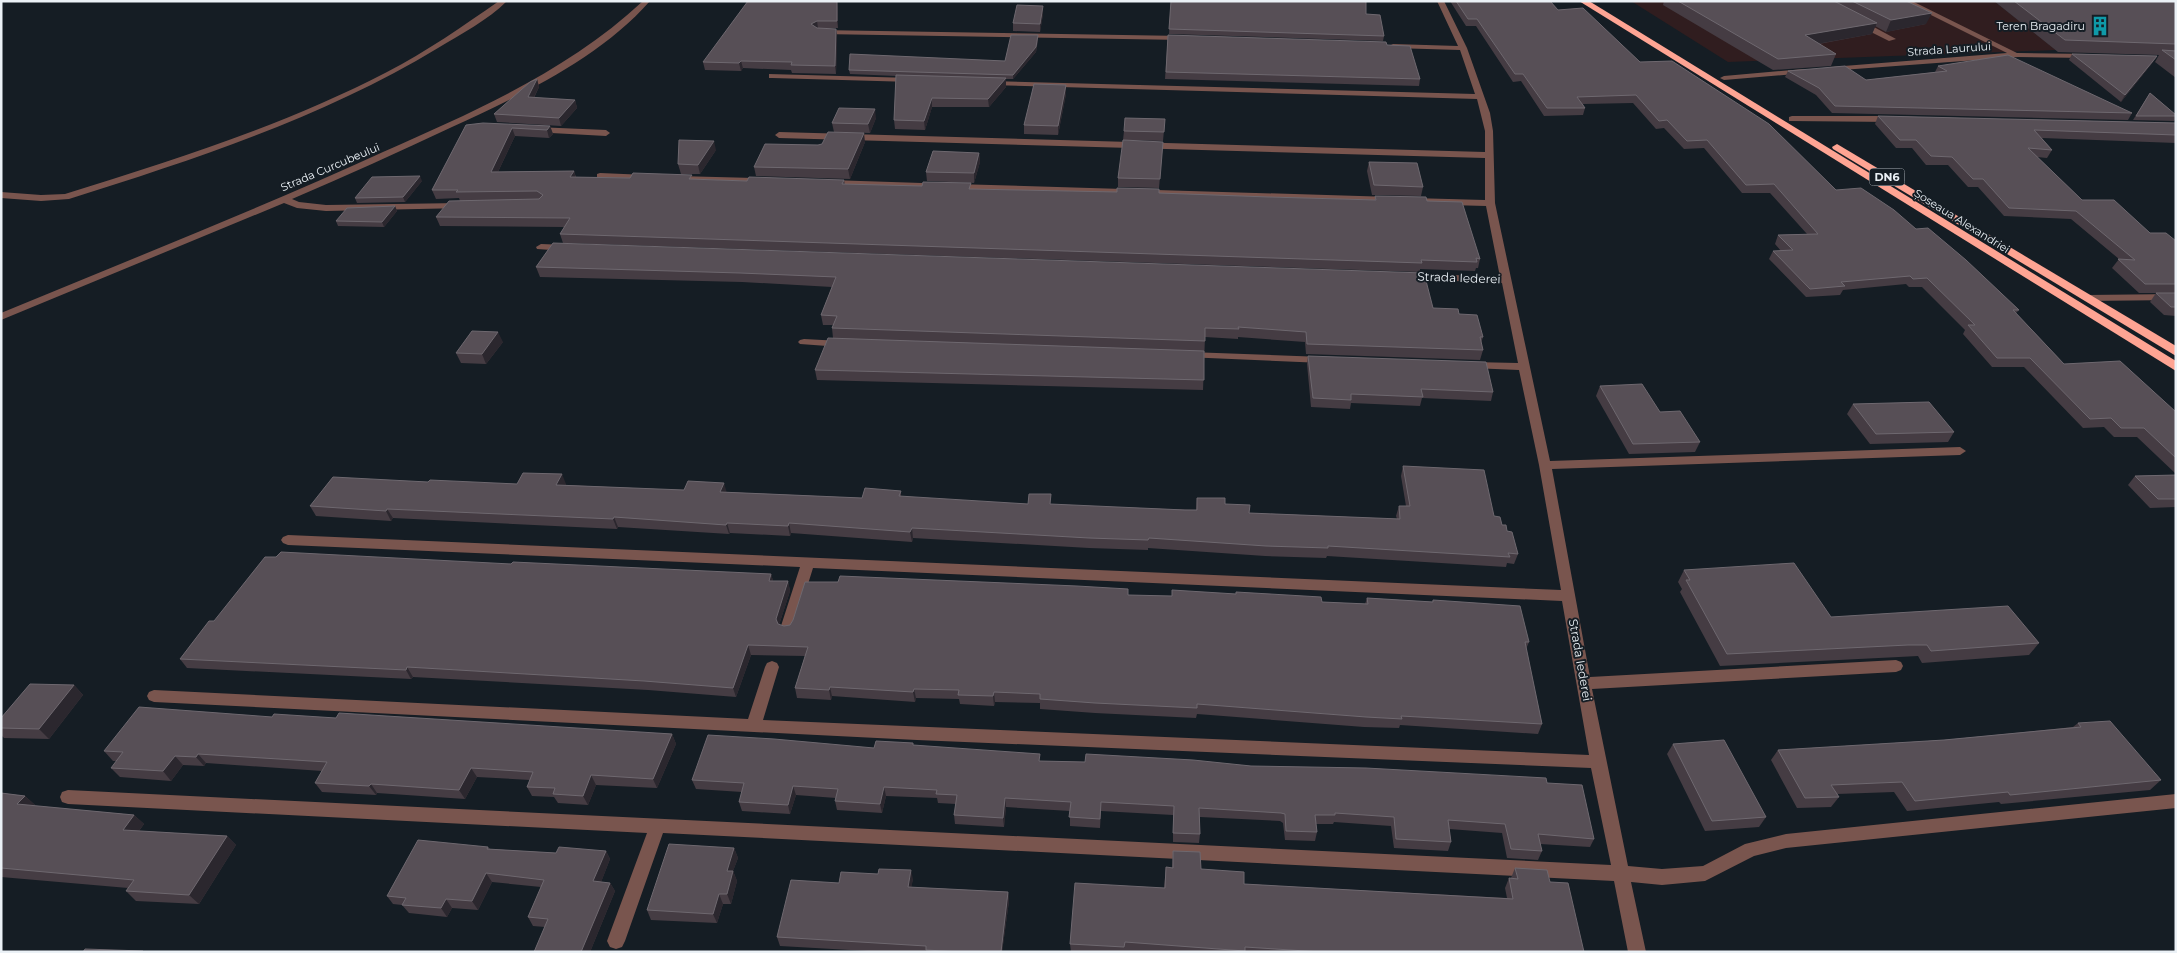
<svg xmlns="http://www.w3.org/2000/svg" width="2177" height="953" font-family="Montserrat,sans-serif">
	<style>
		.industrial { fill: #301d1f }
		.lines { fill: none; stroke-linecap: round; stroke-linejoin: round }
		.minor { fill: #79554e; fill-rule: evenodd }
		.highway { fill: #fea493; fill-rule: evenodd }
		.wall { fill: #453c43 }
		.shaded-wall { fill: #2b272e }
		.building { fill: #574f56; stroke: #6e686f }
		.labels { text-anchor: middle; stroke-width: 4; stroke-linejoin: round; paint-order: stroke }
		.far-poi-label { font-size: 11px; fill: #ebf1f6; stroke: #151d24; text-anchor: end }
		.far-street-label { font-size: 11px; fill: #ebf1f6; stroke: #151d24 }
		.shield { fill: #151d24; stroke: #abb1b7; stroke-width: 1 }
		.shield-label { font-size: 11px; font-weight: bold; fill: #ebf1f6 }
		.street-label { font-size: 12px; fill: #ebf1f6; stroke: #151d24 }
	</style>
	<rect width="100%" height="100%" fill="#151d24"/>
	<path class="industrial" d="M1631 1H1994L2056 50 1728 62Z"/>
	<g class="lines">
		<g class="minor">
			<path d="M499 1H507C488 20 461 34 438 48 324 117 196 159 69 199L41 201 1 198V192L41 195 65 194C174 160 285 125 387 72 426 52 463 26 499 1Z"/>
			<path d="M643 1H650C599 59 521 95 452 127 399 152 346 176 292 199L299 202 326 205 461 203 466 206 464 208 326 211 297 208 284 203 1 320V313C129 260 258 209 383 152 475 111 568 71 643 1Z"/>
			<path d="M1437 1H1444L1467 48 1490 113 1493 131 1495 203 1550 461 1960 447 1966 451 1960 455 1552 469 1590 677 1896 660 1901 662 1903 666 1901 670 1896 672 1592 689 1628 866 1662 869 1703 866 1745 844 1786 834 2176 794V808L1786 848 1754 856 1705 881 1662 885 1631 882 1646 952H1628L1614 881 663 833 625 941 622 947 616 949 610 947 607 941 647 833 68 804 62 802 60 797 62 792 68 790 1611 865 1591 768 917 740 154 702 149 700 147 696 149 692 154 690 748 719 765 667 767 663 772 661 777 663 779 667 763 720 1589 755 1562 601 813 568 794 629 792 633 787 634 782 633 780 629 800 567 288 545 283 543 281 540 283 537 288 535 1561 590 1539 465 1519 370 1471 368 1465 365 1471 362 1518 363 1502 283 1408 279 1403 276 1408 273 1500 277 1486 206 1412 204 1407 201 1412 198 1485 200V158L779 138 775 135 779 132 1485 152V131L1477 99 990 85 986 83 990 81 1475 94 1460 50 1393 48 1389 46 1393 44 1458 46Z"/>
			<path d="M1903 1H1912L2017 53 2088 54 2092 56 2088 58 2018 57 1828 71 1827 69 1831 67 2007 53Z"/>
			<path d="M1855 20H1861L1896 39 1889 41 1855 24Z"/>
			<path d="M818 30 1184 36 1188 38 1184 40 821 34 817 32Z"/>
			<path d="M1804 69 1808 71 1807 73 1724 80 1720 78 1724 76Z"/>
			<path d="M769 74 912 78 916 80 912 82 772 78H769Z"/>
			<path d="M1792 116H1893L1897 119 1893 122 1789 121V117Z"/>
			<path d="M536 127 606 130 610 133 606 136 533 132V128Z"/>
			<path d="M600 173 647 175 652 178 647 181 597 178V174Z"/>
			<path d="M677 176 755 178 760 181 755 184 674 181V177Z"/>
			<path d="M830 180 922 183 927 186 922 189 827 185 825 183Z"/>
			<path d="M955 184 1392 197 1397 200 1392 203 952 189 950 187Z"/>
			<path d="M541 244 566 245 571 248 566 251 537 249 536 247Z"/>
			<path d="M2176 294V300L2086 301 2081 298 2086 295Z"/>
			<path d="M804 339 841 341 847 344 841 347 800 344 798 342 800 340Z"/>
			<path d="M1189 352 1323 357 1329 360 1323 363 1185 357 1183 355 1185 353Z"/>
		</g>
		<g class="highway">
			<path d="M1579 1H1589L2176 361V371Z"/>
			<path d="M1837 144 2176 346V356L1833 149 1832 147Z"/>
		</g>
	</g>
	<g class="wall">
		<path d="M1171 1 1366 14 1384 36 1383 41 1169 34Z"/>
		<path d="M1450 1H1550L1558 10 1640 62 1836 190 1916 229 2019 310 2016 313 2064 364 2176 412V474L2137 437H2114L2104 427 2083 428 2024 367H1992L1963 334 1965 330 1922 287H1909L1906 284 1843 290 1840 295 1806 297 1769 259 1773 251H1781L1775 244 1778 235 1807 234 1770 193H1742L1704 148 1684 149 1664 128 1656 129 1633 103 1583 104 1585 108 1583 115 1544 116 1521 81 1513 82 1476 26H1466Z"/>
		<path d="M1664 1H1906L1926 24 1886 32 1875 26 1872 34 1819 44 1836 54 1831 66 1773 70 1663 5Z"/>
		<path d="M1994 1H2176V78L2155 62 2159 55 2058 52Z"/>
		<path d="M838 7V28H818L836 29 837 36 836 74 792 73 791 70 743 68 741 71 705 70 703 62Z"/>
		<path d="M1043 14 1040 32 1013 31V23Z"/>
		<path d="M1038 35V40L1036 52 1013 79H1006V87L989 107H932L925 130 895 129 894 120 896 76 850 74 849 70 1005 61Z"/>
		<path d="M1168 35 1387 45 1420 79 1419 86 1165 79Z"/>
		<path d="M2072 54 2157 56 2153 62 2121 102 2069 60Z"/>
		<path d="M1938 66 2132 113 2128 120 1832 113 1816 95 1785 77 1788 71 1866 80 1935 72Z"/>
		<path d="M537 79 539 87 534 98 575 100 577 108 561 126 497 122 494 114Z"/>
		<path d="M1066 85V94L1058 135 1024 134V125Z"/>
		<path d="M2150 93 2176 115V119L2174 121 2133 120Z"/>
		<path d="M1878 116 2176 123V143L2042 138 2052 150 2047 158 2037 157 2082 200 2150 233 2176 241V293H2139L2112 268 2119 259 2071 219 2004 216 1978 187H1968L1948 165H1926L1912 148H1896L1875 124Z"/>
		<path d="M876 118 870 133 834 132 832 123Z"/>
		<path d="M1165 119 1163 141 1123 140 1124 131Z"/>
		<path d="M466 125 550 126 553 134 549 138 515 136 498 172 574 171 576 177 693 179 747 181 844 180 845 184 971 189 1375 200V196L1427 201 1480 259 1478 268H1476L1475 271 1420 269V272L563 243 560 234 564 227 440 226 436 217 460 201 459 198 436 199 432 190Z"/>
		<path d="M865 142 850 179 756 176 754 167 818 145Z"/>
		<path d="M1163 142 1159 188 1118 187V178Z"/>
		<path d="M716 150 700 174H681L678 164Z"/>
		<path d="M979 153 980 162 974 183 927 181 926 172Z"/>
		<path d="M1369 162 1423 187 1421 196 1372 195 1367 171Z"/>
		<path d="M422 181 405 202 357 203 355 198Z"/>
		<path d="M395 206 397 211 384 227 338 226 336 221Z"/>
		<path d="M553 243 1433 308 1459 314 1483 337 1481 343 1483 350 1480 360 1306 354 1305 342 1238 337V339L1205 337 1203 390 817 380 815 370 833 338 832 328 833 325H823L821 315 832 287 742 282 540 277 536 267Z"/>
		<path d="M2156 293H2176V316L2164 315 2150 302Z"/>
		<path d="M503 342 486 364 461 363 456 353Z"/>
		<path d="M1308 356 1493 392 1491 401 1422 398 1420 406 1351 403 1350 409 1311 407 1307 364Z"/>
		<path d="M1600 386 1660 412 1700 442 1695 452 1629 454 1596 396Z"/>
		<path d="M1853 404 1954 432 1948 442 1870 444 1847 414Z"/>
		<path d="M1403 466 1494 516 1507 531 1518 554 1514 564 1507 563 1506 567 1327 556 1326 558 1265 556 1148 548V550L1089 548 913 538 912 542 791 533 790 536 730 533 729 534 618 527 617 529 393 518 391 521 316 516 310 506 428 482 517 484H566L565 485 862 498 901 491V497L1028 504 1196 510 1197 498 1225 504 1249 513 1397 519 1396 516 1399 506H1406L1401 476Z"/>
		<path d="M2176 475V507L2150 508 2128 485 2135 476Z"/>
		<path d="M511 564 771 574 773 581H788L790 591 779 625 784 626 1128 595 1322 602 1365 604 1367 598 1432 602 1433 600 1529 642 1526 649 1542 724 1538 734 1400 725 1399 728 1364 727 1197 714 1196 718 1095 713 1040 709V703L995 702 994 706 960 704 959 699 916 698 915 702 832 696 831 700 797 698 795 688 805 656 751 655 736 697 648 690 413 677 411 679 187 668 180 659 214 621Z"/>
		<path d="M1684 570 1831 617 2039 643 2029 655 1922 663 1918 656 1899 657 1720 666 1680 592 1682 589 1678 582Z"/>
		<path d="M74 685 83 695 49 739 4 738 1 735V718Z"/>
		<path d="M272 717 336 718 672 734 676 744 657 788 596 785 588 805 558 803 554 797 532 796 527 787 530 780 477 777 465 799 377 793 376 795 322 792 315 783 322 771 206 763 204 766 183 765 171 781 120 777 111 768 117 761H113L104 751Z"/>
		<path d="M2078 723 2161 780 2150 790 2001 804 1999 802 1907 811 1894 792 1837 794 1839 797 1831 807 1797 808 1771 760 1778 750 1944 740 2073 727Z"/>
		<path d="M913 743V745L1040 761 1085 762 1251 766 1547 783 1594 839 1590 847 1540 844 1542 851 1538 860 1507 858 1502 833 1449 829 1451 842 1448 851 1394 848 1391 826 1334 822 1333 824H1316L1317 832 1315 841 1285 840 1283 823 1280 821 1200 817V834L1199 843 1173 842V815L1101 811 1100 828 1070 826V811L1006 807 1004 827 955 824 954 815 956 804 938 803 937 798 886 796 882 813 837 810 835 801 836 798 796 795 790 814 742 811 739 802 742 792 696 789 692 780 874 748Z"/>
		<path d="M1673 744 1766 817 1759 827 1705 831 1667 754Z"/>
		<path d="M1 793 25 796 35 805 34 806 134 815 144 824 139 831 227 836 236 845 199 904 136 901 126 891 128 888 1 877Z"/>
		<path d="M488 847 490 849 556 853 606 851 610 859 601 882 610 883 615 891 590 952H534L545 927 533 926 528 917 541 887 492 882 478 910 452 908 447 917 409 913 402 905 393 904 387 896Z"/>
		<path d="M734 848 738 858 733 871 737 881 731 904H723L717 923 651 920 647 910Z"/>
		<path d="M1173 851 1201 869 1244 884 1507 898 1505 888 1509 878H1511L1515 868 1550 882 1584 952H1071L1070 944 1164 888 1166 867 1172 868Z"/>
		<path d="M913 879 911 887 1008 892 1009 901 1002 952H885L780 946 777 937 839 883Z"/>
	</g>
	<g class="shaded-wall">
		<path d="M837 1 838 7V28L837 21Z"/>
		<path d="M1043 6V14L1040 32V24Z"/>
		<path d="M1932 13 1926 24 1886 32 1891 20Z"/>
		<path d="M817 21 818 28 812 31 811 24Z"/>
		<path d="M1877 23 1872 34 1800 47 1805 35Z"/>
		<path d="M836 29 837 36 836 74 835 66Z"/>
		<path d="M1038 35V40L1036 52 1013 79V75Z"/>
		<path d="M2157 56 2153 62 2121 102 2125 95Z"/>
		<path d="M741 61 743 68 741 71 739 63Z"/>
		<path d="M1006 78V87L989 107 988 99Z"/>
		<path d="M537 79 539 87 530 105 528 97Z"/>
		<path d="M1066 85V94L1058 135V126Z"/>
		<path d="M932 98V107L925 130 924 121Z"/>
		<path d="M575 100 577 108 561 126 559 118Z"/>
		<path d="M875 109 876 118 870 133 868 124Z"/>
		<path d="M550 126 553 134 549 138 547 130Z"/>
		<path d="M512 128 515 136 494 180 491 172Z"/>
		<path d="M864 133 865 142 850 179 848 169Z"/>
		<path d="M714 141 716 150 700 174 698 165Z"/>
		<path d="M979 153 980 162 974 183V173Z"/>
		<path d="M574 171 576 179 570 177Z"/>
		<path d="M420 176 422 181 405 202 403 197Z"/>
		<path d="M395 206 397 211 384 227 382 222Z"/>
		<path d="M498 332 503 342 486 364 482 354Z"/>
		<path d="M562 474 566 484 560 495 556 485Z"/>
		<path d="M724 483 727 493 720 492Z"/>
		<path d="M387 509 393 518 391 521 386 511Z"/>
		<path d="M614 517 618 527 617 529 613 519Z"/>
		<path d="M727 523 730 533 729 534 726 525Z"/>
		<path d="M789 523 791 533 790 536 788 526Z"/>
		<path d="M912 528 913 538 912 542 910 532Z"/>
		<path d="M771 574 774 584 769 581Z"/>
		<path d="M788 581 790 591 778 628 776 619Z"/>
		<path d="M748 645 751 655 736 697 733 688Z"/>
		<path d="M407 667 413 677 411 679 406 670Z"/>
		<path d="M74 685 83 695 49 739 39 729Z"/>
		<path d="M830 687 832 696 831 700 829 690Z"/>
		<path d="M914 689 916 698 915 702 913 692Z"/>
		<path d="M994 692 995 702 994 706 993 696Z"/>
		<path d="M672 734 676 744 657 788 653 779Z"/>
		<path d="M198 754 206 763 204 766 196 757Z"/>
		<path d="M175 756 183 765 171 781 163 771Z"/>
		<path d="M471 768 477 777 465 799 459 790Z"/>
		<path d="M591 775 596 785 588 805 583 796Z"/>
		<path d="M371 784 377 793 376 795 369 786Z"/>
		<path d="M793 786 796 795 790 814 788 805Z"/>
		<path d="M884 787 886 796 882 813 880 804Z"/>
		<path d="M25 796 35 805 27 814 17 804Z"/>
		<path d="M1005 798 1006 807 1004 827 1003 818Z"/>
		<path d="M134 815 144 824 132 840 123 830Z"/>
		<path d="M227 836 236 845 199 904 189 895Z"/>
		<path d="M734 848 738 858 733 871 737 881 731 904 727 894V871Z"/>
		<path d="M606 851 610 859 598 890 593 881Z"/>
		<path d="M911 870 913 879 910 895 908 887Z"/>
		<path d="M486 873 492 882 478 910 472 901Z"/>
		<path d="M610 883 615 891 590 952H581Z"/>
		<path d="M1008 892 1009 901 1002 952H1001Z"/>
		<path d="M719 894 723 904 717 923 713 914Z"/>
		<path d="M446 899 452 908 447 917 441 908Z"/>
	</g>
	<g class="building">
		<path d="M748 1H837V21H817L811 24 817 28 836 29 835 66 791 65 792 62 741 61 739 63 703 62Z"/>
		<path d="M1171 1H1366V14L1380 15 1384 36 1169 29Z"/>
		<path d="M1456 1H1550L1558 10 1583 8 1640 62 1672 61 1769 124 1836 190 1861 188 1894 210 1916 229 1928 228 1966 260 2019 310H2013L2064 364 2120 361 2176 412V458L2144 428H2121L2111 418 2090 419 2030 358H1997L1968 325H1975L1927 278 1913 279 1910 276 1841 282 1845 286 1810 289 1773 251 1793 250 1778 235 1818 234 1774 184 1746 185 1707 140 1687 141 1667 120 1659 121 1636 95 1577 97 1585 108H1547L1523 74H1515L1477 19H1468Z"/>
		<path d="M1678 1H1834L1877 23 1805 35 1836 54 1778 59Z"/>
		<path d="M1852 1H1906L1932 13 1891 20Z"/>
		<path d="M2014 1H2176V44L2065 40Z"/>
		<path d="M1017 5 1043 6 1040 24 1013 23Z"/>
		<path d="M1011 35H1038L1036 47 1013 75 849 70 850 54 1005 61Z"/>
		<path d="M1168 35 1386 42 1387 45 1410 46 1420 79 1166 72Z"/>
		<path d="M2162 50 2176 51V60Z"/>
		<path d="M2072 54 2157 56 2125 95Z"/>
		<path d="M2008 55 2132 113 1835 106 1819 88 1788 71 1845 66 1866 80 1947 71 1938 66Z"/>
		<path d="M896 75 1006 78 988 99 932 98 924 121 894 120Z"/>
		<path d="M537 79 528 97 575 100 559 118 494 114 530 82Z"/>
		<path d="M1034 84 1066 85 1058 126 1024 125Z"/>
		<path d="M2150 93 2176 115V116H2136Z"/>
		<path d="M839 108 875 109 868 124 832 123Z"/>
		<path d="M1878 116 2176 123V135L2034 130 2052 150 2028 148 2082 200H2114L2150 233H2166L2176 241V284H2145L2118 259 2135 260 2076 211 2009 208 1983 179H1973L1952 157 1931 156 1916 140H1900Z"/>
		<path d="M1125 118 1165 119 1164 132 1124 131Z"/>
		<path d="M483 123 550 126 547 130 512 128 491 172 574 171 570 177 630 178 633 173 692 175 689 179 747 181 749 177 844 180 842 184 922 186 923 182 971 183 969 189 1117 192V188L1159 189V193L1269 197 1376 200 1375 196 1426 197 1427 201 1462 202 1480 259 1476 258 1477 262 1421 260 1422 263 560 234 570 218 436 217 449 201 539 199 543 195 537 191 456 192 458 190H432L466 125Z"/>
		<path d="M828 132 864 133 848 169 754 167 765 144 818 145 822 144Z"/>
		<path d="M679 140 714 141 698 165 678 164Z"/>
		<path d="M1123 140 1163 142 1160 179 1118 178Z"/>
		<path d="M933 151 979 153 974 173 926 172Z"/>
		<path d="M1369 162 1417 163 1423 187 1374 185Z"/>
		<path d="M420 176 403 197 355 198 372 177Z"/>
		<path d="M395 206 382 222 336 221 347 208Z"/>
		<path d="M553 243 1424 273 1433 308 1458 309 1459 314 1477 315 1483 337H1480L1483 350 1307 344 1306 332 1238 327 1239 329 1205 328V341L832 328 837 316 821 315 836 277 740 273 536 267Z"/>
		<path d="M2156 293H2176V307H2171Z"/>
		<path d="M472 331 498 332 482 354 456 353Z"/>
		<path d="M828 338 1204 351V380L815 370Z"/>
		<path d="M1308 356 1486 362 1493 392 1421 389 1423 397 1351 394V400L1313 398Z"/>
		<path d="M1642 384 1660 412 1680 411 1700 442 1633 444 1600 386Z"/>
		<path d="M1929 402 1954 432 1876 434 1853 404Z"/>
		<path d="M1403 466 1484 470 1494 516 1500 517 1502 525H1506L1507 531 1512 532 1518 554 1508 553 1510 557 1328 546V548L1266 546 1149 538 1148 540 1089 538 912 528 910 532 789 523 788 526 727 523 726 525 614 517 613 519 387 509 386 511 310 506 333 477 428 482 430 480 517 484 523 473 562 474 556 485 684 490 688 481 724 483 720 492 862 498 865 488 901 491 899 496 1028 504 1029 494H1051L1050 504 1185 510H1197V498H1225V504L1250 505 1249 513 1400 519 1399 506H1410Z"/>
		<path d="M2176 475V499H2158L2135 476Z"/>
		<path d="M281 552 511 564 513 562 771 574 769 581H788L776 619 778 624 784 626 790 625 793 620 805 582H838L840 576 1077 586 1128 589V595L1172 596V590L1236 594V592L1321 597 1322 602 1368 604 1367 598 1433 602V600L1520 606 1529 642H1525L1542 724 1401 716 1402 719 1366 717 1197 704V708L1095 703 1040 699V694L994 692 993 696 958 695 959 690 914 689 913 692 830 687 829 690 795 688 808 647 748 645 733 688 644 681 407 667 406 670 180 659 209 621H214L265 557H276Z"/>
		<path d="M1794 563 1831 617 2008 606 2039 643 1931 651 1927 645H1908L1727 654 1686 580H1690L1684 570Z"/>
		<path d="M30 684 74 685 39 729 1 728V718Z"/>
		<path d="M139 707 272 717 274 714 336 718 339 713 672 734 653 779 591 775 583 796 553 794 555 788 527 787 533 772 471 768 459 790 371 784 369 786 315 783 327 762 198 754 196 757 175 756 163 771 111 768 123 752 104 751Z"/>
		<path d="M2110 721 2161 780 2010 795 2008 792 1915 801 1902 782 1831 785 1839 797 1805 798 1778 750 1944 740 2081 727 2078 723Z"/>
		<path d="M708 735 774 739 874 748 876 741 913 743V745L1040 754 1039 761 1085 762 1086 754 1193 760 1251 766 1366 768 1546 778 1547 783 1582 785 1594 839 1538 834 1542 851 1511 849 1505 824 1448 820 1451 842 1396 839 1394 817 1335 813V815H1315L1317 832 1286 831 1285 814 1281 813 1199 808 1200 834 1173 833 1174 806 1101 802 1100 819 1069 817 1071 802 1005 798 1003 818 954 815 957 795 936 794 937 790 884 787 880 804 835 801 838 789 793 786 788 805 739 802 744 783 692 780Z"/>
		<path d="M1724 740 1766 817 1712 821 1673 744Z"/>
		<path d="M1 793 25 796 17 804 134 815 123 830 227 836 189 895 126 891 134 880 1 868Z"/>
		<path d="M418 840 488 847 487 849 556 853 559 847 606 851 593 881 610 883 581 952H534L548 919 528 917 544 880 486 873 472 901 446 899 441 908 402 905 406 898 387 896Z"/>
		<path d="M669 844 734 848 727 871H733L727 894H719L713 914 647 910Z"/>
		<path d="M1173 851 1200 852 1201 869 1244 872V884L1513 899 1509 878 1518 879 1515 868 1547 870 1550 882 1568 883 1584 952H1321L1245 947V951L1125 942 1124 947 1070 944 1075 883 1165 888 1166 867 1173 868Z"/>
		<path d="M879 869 911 870 908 887 1008 892 1001 952H961L926 950V946L777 937 791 880 839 883 841 872 878 874Z"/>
		<path d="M85 949 143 951V952H83Z"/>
	</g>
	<defs>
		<symbol id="building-bare" viewBox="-9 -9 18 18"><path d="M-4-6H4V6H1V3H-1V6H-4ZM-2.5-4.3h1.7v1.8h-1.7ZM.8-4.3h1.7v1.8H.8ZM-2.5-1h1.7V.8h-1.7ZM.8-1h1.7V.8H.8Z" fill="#0f9aa8" stroke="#151d24" stroke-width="2.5" paint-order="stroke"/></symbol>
	</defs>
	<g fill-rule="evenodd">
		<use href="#building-bare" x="2086" y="12" width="28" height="28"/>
	</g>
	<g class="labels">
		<g class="far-poi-label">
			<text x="2085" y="30">Teren Bragadiru</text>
		</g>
		<g class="far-street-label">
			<text transform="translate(1949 49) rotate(-4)" y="4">Strada Laurului</text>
			<text transform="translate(330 167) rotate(-23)" y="4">Strada Curcubeului</text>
			<text transform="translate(1962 221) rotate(32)" y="4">Șoseaua Alexandriei</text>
		</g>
		<rect class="shield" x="1869.5" y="168.5" width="35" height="17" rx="4"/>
		<g class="shield-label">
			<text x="1887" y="181">DN6</text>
		</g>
		<g class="street-label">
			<text transform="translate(1459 278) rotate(2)" y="4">Strada Iederei</text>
			<text transform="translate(1580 660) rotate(80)" y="4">Strada Iederei</text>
		</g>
	</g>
	<rect width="2177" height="953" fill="none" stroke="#ebf1f6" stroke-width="5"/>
</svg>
